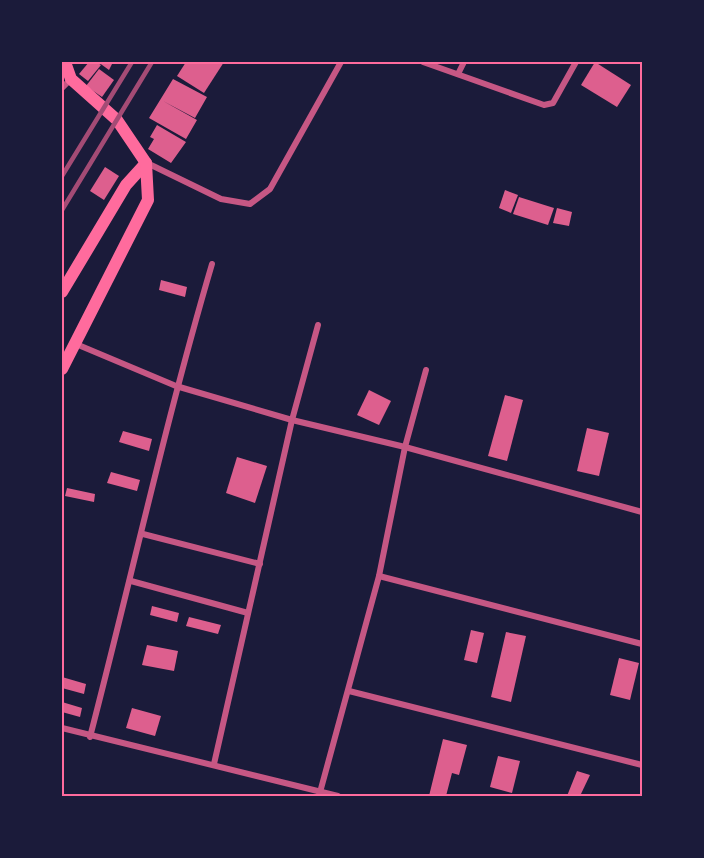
<svg xmlns="http://www.w3.org/2000/svg" width="704" height="858" font-family="'Work Sans',sans-serif">
	<style>
		.building { fill: #dd5f8e }
		.lines { fill: none; stroke-linecap: round; stroke-linejoin: round }
		.minor { stroke: #c65784; stroke-width: 6 }
		.secondary { stroke: #ff6b9d; stroke-width: 12 }
		.rail { stroke: #a44b75; stroke-width: 4.5 }
		.neatline { fill: none; stroke: #ff6b9d; stroke-width: 2 }
	</style>
	<rect width="100%" height="100%" fill="#1b1b3a"/>
	<g class="building">
		<path d="M89 62H96L101 65 88 81 79 74Z"/>
		<path d="M98 62H113L109 70Z"/>
		<path d="M186 62H224L204 93 177 76Z"/>
		<path d="M595 62 631 85 617 107 581 85Z"/>
		<path d="M99 69 114 80 102 97 86 86Z"/>
		<path d="M173 79 207 97 195 118 163 101 197 120 186 139 149 118Z"/>
		<path d="M157 125 186 142 171 163 148 149 154 139 150 137Z"/>
		<path d="M105 167 119 176 104 200 90 191Z"/>
		<path d="M505 190 518 195 511 213 499 208Z"/>
		<path d="M519 197 554 208 548 225 513 214Z"/>
		<path d="M557 208 572 212 569 226 553 223Z"/>
		<path d="M161 280 187 287 185 297 159 290Z"/>
		<path d="M369 390 391 401 379 425 357 415Z"/>
		<path d="M505 395 523 400 507 461 488 456Z"/>
		<path d="M587 428 609 433 599 476 577 471Z"/>
		<path d="M123 431 152 439 149 451 119 442Z"/>
		<path d="M237 457 267 466 255 503 226 493Z"/>
		<path d="M111 472 140 480 137 491 107 483Z"/>
		<path d="M67 488 95 494 94 502 65 496Z"/>
		<path d="M152 606 179 613 177 622 150 615Z"/>
		<path d="M189 617 221 625 218 634 186 626Z"/>
		<path d="M471 630 484 633 477 663 464 660Z"/>
		<path d="M506 632 526 636 511 702 491 697Z"/>
		<path d="M147 645 178 651 174 671 142 665Z"/>
		<path d="M619 658 639 663 630 700 610 695Z"/>
		<path d="M62 677 86 684 84 694 62 688Z"/>
		<path d="M62 702 82 708 80 717 62 712Z"/>
		<path d="M132 708 161 716 155 736 126 728Z"/>
		<path d="M443 739 467 745 459 775 452 773 446 796H429Z"/>
		<path d="M498 756 520 761 512 793 490 787Z"/>
		<path d="M577 771 590 775 580 796H567Z"/>
	</g>
	<g class="lines">
		<g class="minor">
			<path d="M423 62 544 105 553 103 576 62"/>
			<path d="M458 74 464 62"/>
			<path d="M62 88 71 79"/>
			<path d="M147 163 221 199 250 204 270 189 341 62"/>
			<path d="M76 344 176 386 292 420 405 447 642 512"/>
			<path d="M143 534 260 564"/>
			<path d="M379 576 642 644"/>
			<path d="M131 581 248 613"/>
			<path d="M349 691 642 765"/>
			<path d="M62 728 338 796"/>
			<path d="M90 737C131 579 166 420 212 264"/>
			<path d="M214 764 292 420 318 325"/>
			<path d="M319 796 379 576 405 447 426 370"/>
		</g>
		<g class="secondary">
			<path d="M62 292 126 185 146 163"/>
			<path d="M62 369 148 200 146 163 117 120 71 79 65 62"/>
		</g>
		<g class="rail">
			<path d="M62 176 132 62"/>
			<path d="M62 210 152 62"/>
		</g>
	</g>
	<rect width="704" height="858" fill="none" stroke="#1b1b3a" stroke-width="126"/>
	<rect x="63" y="63" width="578" height="732" class="neatline"/>
</svg>
